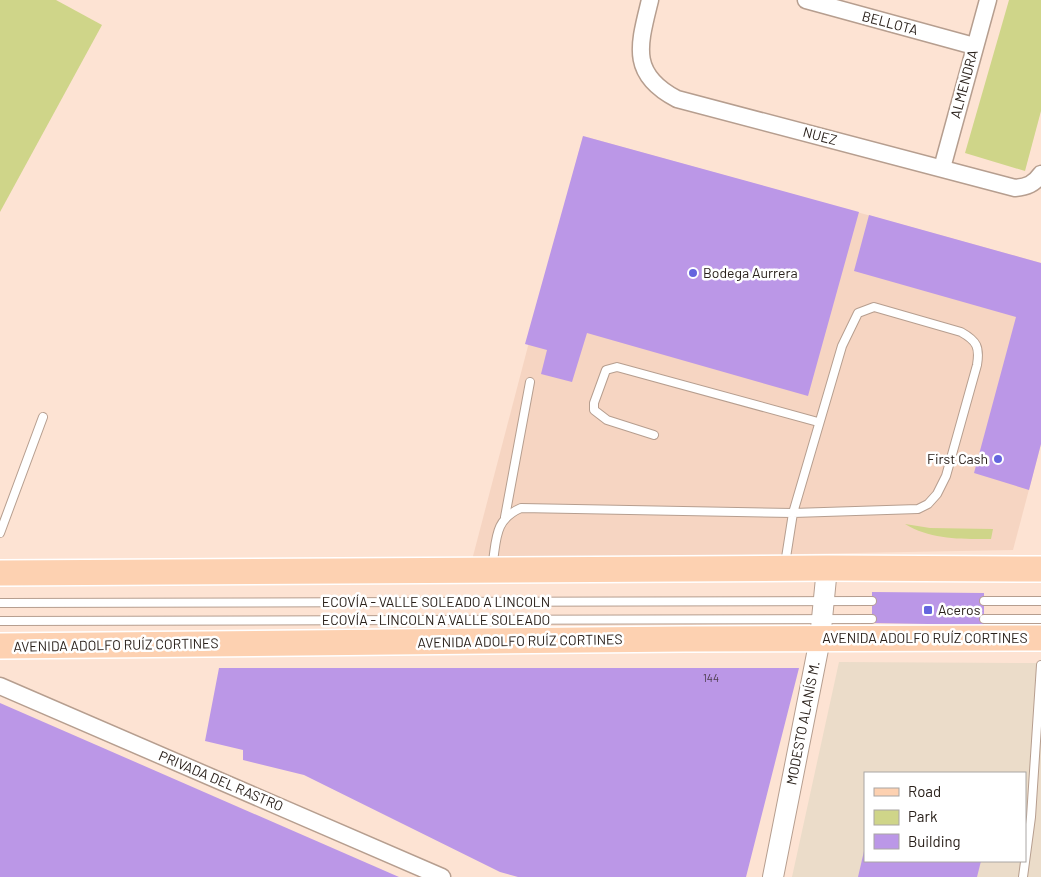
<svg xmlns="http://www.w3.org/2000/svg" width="1041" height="877" font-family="Barlow,sans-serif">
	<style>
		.built { fill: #f6d5c2 }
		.industrial { fill: #ebdcc9; fill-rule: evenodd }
		.green { fill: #cfd589 }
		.building { fill: #bb97e7 }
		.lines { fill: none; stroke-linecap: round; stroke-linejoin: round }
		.service-casing { stroke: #b69e8f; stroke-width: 10 }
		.minor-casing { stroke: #b69e8f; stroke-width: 19 }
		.tertiary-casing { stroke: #b69e8f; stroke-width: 22 }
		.primary-casing { stroke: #fff; stroke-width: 28 }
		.service { stroke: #fff; stroke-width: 8 }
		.minor { stroke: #fff; stroke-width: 16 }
		.tertiary { stroke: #fff; stroke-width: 20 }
		.primary { stroke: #fdd1b1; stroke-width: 25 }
		.poi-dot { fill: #6565de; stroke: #fff; stroke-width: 2 }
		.labels { text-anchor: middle; stroke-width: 5; stroke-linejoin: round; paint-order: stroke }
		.number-label { font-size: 11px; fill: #4e3e4e }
		.street-label { font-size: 14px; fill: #2a211b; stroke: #fff }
		.poi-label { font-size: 14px; fill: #2a211b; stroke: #fff; text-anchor: start }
	</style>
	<rect width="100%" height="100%" fill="#fde3d3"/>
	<path class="built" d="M583 136 1041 263V444L1013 550 472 560Z"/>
	<path class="industrial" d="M839 662 1041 663V877H792ZM865 773H1025V861H865Z"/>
	<g class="green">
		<path d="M0 0H56L102 25 0 212Z"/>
		<path d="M1009 0H1041V111L1025 171 965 153Z"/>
		<path d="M905 524 930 528 993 529 991 539C962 539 931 540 905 524Z"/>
	</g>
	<g class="building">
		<path d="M583 136 859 212 808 396 587 333 572 382 541 374 547 350 525 344Z"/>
		<path d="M869 215 1041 263V444L1029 490 974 473 1016 317 854 271Z"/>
		<path d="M872 592 984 593V625L872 623Z"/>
		<path d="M219 668H799L746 877H518L500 872 304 775 243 760V750L205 741Z"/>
		<path d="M0 703 399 877H0Z"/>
		<path d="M864 851 865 861H981L977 877H858Z"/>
	</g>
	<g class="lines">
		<defs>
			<g id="service">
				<path d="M654 435 607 420 594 410V403L606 370 617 367 818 422"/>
				<path d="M505 517 530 382"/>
				<path d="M0 533 43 417"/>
				<path d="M492 567C497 541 493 520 521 508L793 513 842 346 858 313 874 307 961 332C977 341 980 347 977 365L946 476 937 494 928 504 918 509 793 513 785 564"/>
				<path d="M984 601H1041"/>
				<path d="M0 603 872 601"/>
				<path d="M984 619H1041"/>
				<path d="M0 621 872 619"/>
				<path d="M1023 877 1031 817 1041 665"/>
			</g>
			<g id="minor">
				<path d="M650 0C639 45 629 74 677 99L1015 188C1027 187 1034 184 1041 174"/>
				<path d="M806 0 974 46"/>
				<path d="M942 168 988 0"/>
				<path d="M0 686 442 877"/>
			</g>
			<path id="tertiary" d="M773 877 820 639 827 568"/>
			<g id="primary">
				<path d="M0 573 827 568 1041 569"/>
				<path d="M0 646 685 639 1041 638"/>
			</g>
		</defs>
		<use href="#service" class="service-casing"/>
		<use href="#minor" class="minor-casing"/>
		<use href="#tertiary" class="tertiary-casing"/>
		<use href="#primary" class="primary-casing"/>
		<use href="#service" class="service"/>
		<use href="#minor" class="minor"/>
		<use href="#tertiary" class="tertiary"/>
		<use href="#primary" class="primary"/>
	</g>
	<g class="poi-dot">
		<circle cx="693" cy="273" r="5"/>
		<circle cx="998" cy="459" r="5"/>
		<rect x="923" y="605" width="10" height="10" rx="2.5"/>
	</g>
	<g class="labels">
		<g class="number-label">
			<text x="711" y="682">144</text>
		</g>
		<g class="street-label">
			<text transform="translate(890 23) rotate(15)" y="5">BELLOTA</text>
			<text transform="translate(964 84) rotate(-75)" y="5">ALMENDRA</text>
			<text transform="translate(820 136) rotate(15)" y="5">NUEZ</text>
			<text x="436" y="607">ECOVÍA - VALLE SOLEADO A LINCOLN</text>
			<text x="436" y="625">ECOVÍA - LINCOLN A VALLE SOLEADO</text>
			<text x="925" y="643">AVENIDA ADOLFO RUÍZ CORTINES</text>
			<text transform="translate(520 641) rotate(-1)" y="5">AVENIDA ADOLFO RUÍZ CORTINES</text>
			<text transform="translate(116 645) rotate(-1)" y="5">AVENIDA ADOLFO RUÍZ CORTINES</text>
			<text transform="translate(803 723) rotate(-79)" y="5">MODESTO ALANÍS M.</text>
			<text transform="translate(221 781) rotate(23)" y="5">PRIVADA DEL RASTRO</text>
		</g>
		<g class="poi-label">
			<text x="703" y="278">Bodega Aurrera</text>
			<text x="988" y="464" text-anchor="end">First Cash</text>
			<text x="938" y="615">Aceros</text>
		</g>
	</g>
	<rect x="864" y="772" width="162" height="90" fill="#ffffff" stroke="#aaa6a4"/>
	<rect x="874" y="788" width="25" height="8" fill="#fdd1b1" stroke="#aaa6a4"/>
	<text x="908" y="797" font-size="15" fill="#2a211b">Road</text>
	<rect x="874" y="810" width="25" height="15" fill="#cfd589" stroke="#aaa6a4"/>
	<text x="908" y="822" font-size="15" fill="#2a211b">Park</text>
	<rect x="874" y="834" width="25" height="15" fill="#bb97e7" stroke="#aaa6a4"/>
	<text x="908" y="847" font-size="15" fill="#2a211b">Building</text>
</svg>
